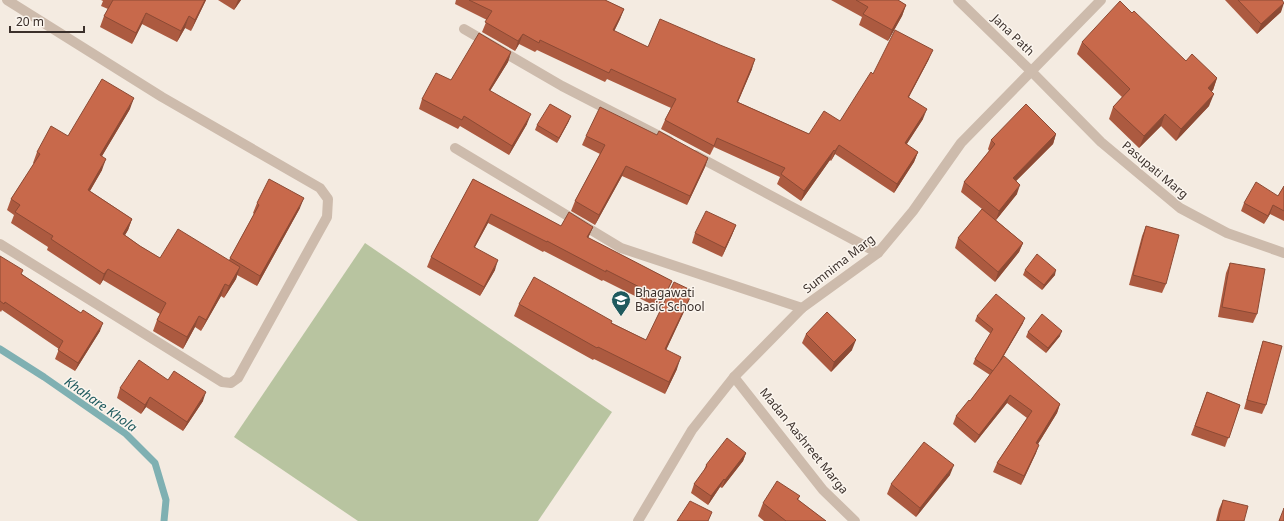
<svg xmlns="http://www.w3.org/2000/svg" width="1284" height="521" font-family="'Noto Sans',sans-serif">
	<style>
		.green { fill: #b8c4a0 }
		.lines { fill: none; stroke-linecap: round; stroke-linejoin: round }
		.stream { stroke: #7fb0b2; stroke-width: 7 }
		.minor { stroke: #cdbbac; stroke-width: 10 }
		.wall { fill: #ac5a40 }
		.shaded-wall { fill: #8c4a34 }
		.building { fill: #c8694b; stroke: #8c4a34 }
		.labels { text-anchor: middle; stroke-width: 3; stroke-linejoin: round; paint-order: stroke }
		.street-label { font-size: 12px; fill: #3b302b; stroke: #fbf5ee }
		.poi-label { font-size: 12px; fill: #3b302b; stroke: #fbf5ee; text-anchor: start }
		.water-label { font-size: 13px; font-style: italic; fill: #1f5a5e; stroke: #fbf5ee }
	</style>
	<rect width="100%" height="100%" fill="#f4ebe1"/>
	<path class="green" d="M365 243 612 412 538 521H358L234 437Z"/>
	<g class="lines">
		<path class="stream" d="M0 349 44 377 126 434 155 463 166 500 164 521"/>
		<g class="minor">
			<path d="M958 0 1032 72 1101 142 1180 208 1227 233 1284 253"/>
			<path d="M464 29 562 86 669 141"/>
			<path d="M455 148 621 248 802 308"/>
			<path d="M695 155 878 253"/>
			<path d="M0 244 222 382 231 383 238 378 327 217 328 199 320 188 162 97 7 0"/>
			<path d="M734 377 823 490 855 521"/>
			<path d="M638 521 692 430 734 377 802 308 878 253 913 211 961 143 1101 0"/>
		</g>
	</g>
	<g class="wall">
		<path d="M101 0H206L191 31 185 28 177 42 142 24 132 44 100 27 104 16 108 9 101 6 103 1Z"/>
		<path d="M218 0H241L234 10Z"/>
		<path d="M456 0H605L624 9 620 19 614 31 648 47 752 69 738 102 809 134 840 121 873 74 929 59 909 97 923 119 906 145 918 152 914 162 894 193 835 154 831 161 830 160 801 201 777 184 780 177 714 147 710 155 661 129 665 120 671 108 607 79 605 82 537 50 535 52 519 44 515 51 482 32 487 20 455 4Z"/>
		<path d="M831 0H899V1L906 5 902 16 888 41 859 25 862 17Z"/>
		<path d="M1225 0H1282L1281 12 1257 34Z"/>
		<path d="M1132 13 1186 61 1217 78 1213 90 1211 92 1209 106 1176 141 1161 126 1139 148 1109 119 1113 107 1122 97 1077 54 1082 42Z"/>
		<path d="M511 52 508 62 490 91 527 124 509 155 460 126 458 129 419 109 422 99 451 80Z"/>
		<path d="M130 109 102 156V170L90 191 132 219 128 230 125 235 140 246 160 258 229 260 254 214 253 213 257 203 300 208 257 286 237 275 236 279 224 298 221 296 201 331 195 327 183 349 153 331 157 320 160 314 103 280 100 285 47 250 48 247 11 223 14 215 7 210 11 199 34 164 33 163 37 152 68 136Z"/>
		<path d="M569 121 557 143 535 130 537 125Z"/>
		<path d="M1056 134 1053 144 1016 181 1017 194 996 220 1023 243 1019 252 995 282 955 248 958 238 982 209 961 192 964 182 989 151 988 149 991 140Z"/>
		<path d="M657 135 708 158 705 167 687 205 622 176 595 225 571 211 575 201 600 154 582 145 586 136Z"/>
		<path d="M473 179 561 226 593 227 588 238 672 281 668 290 659 308 603 280 602 281 544 251 543 252 488 223 475 247 495 270 480 296 427 267 431 257Z"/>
		<path d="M1284 186V221L1270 214 1264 224 1241 211 1244 203 1278 196Z"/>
		<path d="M736 225 732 235 722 257 692 243 695 233Z"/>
		<path d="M1146 226 1166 284 1162 293 1129 285 1142 236Z"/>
		<path d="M0 256 22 274 100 331 75 371 55 359 59 349 2 310 1 312 0 311Z"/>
		<path d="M1230 263 1257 314 1253 323 1218 317 1226 273Z"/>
		<path d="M1025 270 1055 275 1042 290 1023 275Z"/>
		<path d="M688 303 666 350 677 369 665 394 594 359 593 360 514 316 519 304 612 323 646 340Z"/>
		<path d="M977 316 1023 323 1001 360 1060 404 1057 413 1038 444 1036 453 1021 485 993 472 997 463 1027 418 1007 403 975 443 953 424 956 416 970 401 990 375 973 364 975 359 991 334 975 321Z"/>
		<path d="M1028 332 1060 336 1046 353 1026 337Z"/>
		<path d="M806 334 852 350 831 372 802 343Z"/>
		<path d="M1263 341 1266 405 1262 414 1244 409 1260 351Z"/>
		<path d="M168 380 203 401 183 431 146 407 141 414 117 398 120 388Z"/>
		<path d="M1207 392 1240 405 1225 447 1191 435Z"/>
		<path d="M746 453 743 461 722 488 720 487 708 505 691 493 694 484 703 473 706 465Z"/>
		<path d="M950 475 916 517 887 494 891 484Z"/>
		<path d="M800 496 798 500 826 521H764L758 516 763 503Z"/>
		<path d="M1223 500 1244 521H1216L1219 509Z"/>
	</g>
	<g class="shaded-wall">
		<path d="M205 0H206L191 31 195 20Z"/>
		<path d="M238 0H241L234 10Z"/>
		<path d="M1284 3 1281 12 1257 34 1261 24Z"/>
		<path d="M906 5 902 16 888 41 892 30Z"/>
		<path d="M624 9 620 19 610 40 613 30Z"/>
		<path d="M146 13 142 24 132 44 136 33Z"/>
		<path d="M189 16 185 28 177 42 181 31Z"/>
		<path d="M523 34 519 44 515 51 518 41Z"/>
		<path d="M933 50 929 59 904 106 908 97Z"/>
		<path d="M511 52 508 62 485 99 489 90Z"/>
		<path d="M755 59 752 69 734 111 737 102Z"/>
		<path d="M1217 78 1213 90 1203 100 1208 88Z"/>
		<path d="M1214 94 1209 106 1176 141 1181 129Z"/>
		<path d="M134 98 130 109 96 166 100 155Z"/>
		<path d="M927 109 923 119 901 153 905 143Z"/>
		<path d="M531 114 527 124 509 155 512 146Z"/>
		<path d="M1165 114 1161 126 1139 148 1144 136Z"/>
		<path d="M571 116 569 121 557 143 559 138Z"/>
		<path d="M1056 134 1053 144 1009 188 1013 178Z"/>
		<path d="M839 145 835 154 831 161 835 151Z"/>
		<path d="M834 150 830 160 801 201 804 191Z"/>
		<path d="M918 152 914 162 894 193 897 184Z"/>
		<path d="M708 158 705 167 687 205 690 196Z"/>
		<path d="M106 159 102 170 84 201 88 190Z"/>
		<path d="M626 166 622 176 595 225 599 215Z"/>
		<path d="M1020 185 1017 194 996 220 999 211Z"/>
		<path d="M304 198 300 208 257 286 260 276Z"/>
		<path d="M1273 205 1270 214 1264 224 1268 216Z"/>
		<path d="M491 214 488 223 470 256 474 247Z"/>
		<path d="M132 219 128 230 119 245 123 234Z"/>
		<path d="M736 225 732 235 722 257 725 248Z"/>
		<path d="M593 227 589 236 583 247 587 237Z"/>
		<path d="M1023 243 1019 252 995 282 998 272Z"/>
		<path d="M498 260 495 270 480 296 484 287Z"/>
		<path d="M240 267 236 279 224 298 229 286Z"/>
		<path d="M108 269 103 280 100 285 104 274Z"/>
		<path d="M1056 270 1055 275 1042 290 1044 285Z"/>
		<path d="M225 284 221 296 201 331 206 320Z"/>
		<path d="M693 291 688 303 661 361 665 349Z"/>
		<path d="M199 316 195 327 183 349 187 337Z"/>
		<path d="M1025 318 1023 323 992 376 994 371Z"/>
		<path d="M103 323 100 331 75 371 78 363Z"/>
		<path d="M1062 331 1060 336 1046 353 1048 348Z"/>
		<path d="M856 340 852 350 831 372 834 362Z"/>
		<path d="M681 357 677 369 665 394 669 382Z"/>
		<path d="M206 392 203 401 183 431 187 422Z"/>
		<path d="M1010 395 1007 403 975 443 979 435Z"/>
		<path d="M150 397 146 407 141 414 145 405Z"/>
		<path d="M1060 404 1057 413 1033 452 1036 443Z"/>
		<path d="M1039 445 1036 453 1021 485 1024 476Z"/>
		<path d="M746 453 743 461 722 488 725 480Z"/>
		<path d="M954 465 950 475 916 517 920 508Z"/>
		<path d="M724 479 720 487 708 505 711 496Z"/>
	</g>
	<g class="building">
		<path d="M113 0H205L195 20 189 16 181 31 146 13 136 33 104 16Z"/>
		<path d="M469 0H605L624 9 613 30 648 47 660 19 720 45 755 59 737 102 809 134 824 111 840 121 871 72 873 74 895 30 933 50 908 97 927 109 905 143 918 152 897 184 839 145 835 151 834 150 804 191 781 174 785 168 717 138 714 146 665 120 676 99 611 69 609 73 540 40 539 43 523 34 518 41 485 22 492 11Z"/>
		<path d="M856 0H898L906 5 892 30 863 14 868 7Z"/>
		<path d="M1238 0H1282L1284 3 1261 24Z"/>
		<path d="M1120 1 1132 13 1134 11 1186 61 1192 54 1217 78 1208 88 1214 94 1181 129 1165 114 1144 136 1113 107 1130 89 1082 42Z"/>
		<path d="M479 33 511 52 489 90 531 114 512 146 464 116 462 120 422 99 436 73 451 80Z"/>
		<path d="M102 79 134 98 100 155 106 159 88 190 132 219 123 234 140 246 160 258 178 229 240 267 229 286 225 284 206 320 199 316 187 337 157 320 166 303 108 269 104 274 51 239 53 236 15 212 20 205 11 199 40 154 37 152 51 126 68 136Z"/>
		<path d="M550 104 571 116 559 138 537 125Z"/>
		<path d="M1026 104 1056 134 1013 178 1020 185 999 211 964 182 995 144 991 140Z"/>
		<path d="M600 107 657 135 659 131 708 158 690 196 626 166 599 215 575 201 605 145 586 136Z"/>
		<path d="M269 179 304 198 260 276 230 258 259 205 257 203Z"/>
		<path d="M473 179 561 226 569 212 593 227 587 237 672 281 663 299 606 270V272L547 241V242L491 214 474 247 498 260 484 287 431 257Z"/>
		<path d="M1256 182 1278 196 1284 186V211L1273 205 1268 216 1244 203Z"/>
		<path d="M982 209 1023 243 998 272 958 238Z"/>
		<path d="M706 211 736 225 725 248 695 233Z"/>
		<path d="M1146 226 1179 235 1166 284 1133 275Z"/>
		<path d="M1037 254 1056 270 1044 285 1025 270Z"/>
		<path d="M0 256 23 270 21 274 81 313 83 310 103 323 78 363 58 350 63 341 5 302 4 304 0 301Z"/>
		<path d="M1230 263 1265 269 1257 314 1222 307Z"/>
		<path d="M534 277 612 321 611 323 646 340 674 282 693 291 665 349 681 357 669 382 598 347 597 348 519 304Z"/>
		<path d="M996 294 1025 318 997 366 993 371 975 359 993 329 977 316Z"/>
		<path d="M827 312 856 340 834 362 806 334Z"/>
		<path d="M1042 314 1062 331 1048 348 1028 332Z"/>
		<path d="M1263 341 1282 346 1266 405 1247 400Z"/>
		<path d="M1004 356 1060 404 1036 443 1039 445 1024 476 997 463 1032 411 1010 395 979 435 956 416 969 400 970 401Z"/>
		<path d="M139 360 168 380 174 371 206 392 187 422 150 397 145 405 120 388Z"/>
		<path d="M1207 392 1240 405 1229 438 1195 426Z"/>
		<path d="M727 438 746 453 725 480 724 479 711 496 694 484 707 466 706 465Z"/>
		<path d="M924 442 954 465 920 508 891 484Z"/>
		<path d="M777 481 800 496 797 499 826 521H786L763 503Z"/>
		<path d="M1223 500 1248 506 1244 521H1218Z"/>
		<path d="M690 501 712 512 708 521H677Z"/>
		<path d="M1284 508V521H1279Z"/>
	</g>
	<defs>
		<symbol id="school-pin" viewBox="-11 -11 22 30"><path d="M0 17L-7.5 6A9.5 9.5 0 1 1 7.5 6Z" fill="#1f5a5e" stroke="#fbf5ee"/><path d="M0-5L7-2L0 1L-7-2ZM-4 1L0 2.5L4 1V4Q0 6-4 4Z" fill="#fff"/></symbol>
	</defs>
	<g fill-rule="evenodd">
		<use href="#school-pin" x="610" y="289" width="22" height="30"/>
	</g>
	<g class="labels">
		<g class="street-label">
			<text transform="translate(1013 35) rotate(44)" y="4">Jana Path</text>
			<text transform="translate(1155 170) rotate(40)" y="4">Pasupati Marg</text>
			<text transform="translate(839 264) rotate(-38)" y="4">Sumnima Marg</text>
			<text transform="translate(804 441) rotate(51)" y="4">Madan Aashreet Marga</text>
		</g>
		<g class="poi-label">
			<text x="635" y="297">Bhagawati<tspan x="635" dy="14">Basic School</tspan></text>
		</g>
		<g class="water-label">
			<text transform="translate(101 404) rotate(35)" y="5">Khahare Khola</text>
		</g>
	</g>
	<path d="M10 26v6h74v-6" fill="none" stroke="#3b302b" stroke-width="2"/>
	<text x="16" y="26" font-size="12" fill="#3b302b" stroke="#fbf5ee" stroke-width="3" paint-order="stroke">20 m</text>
</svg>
